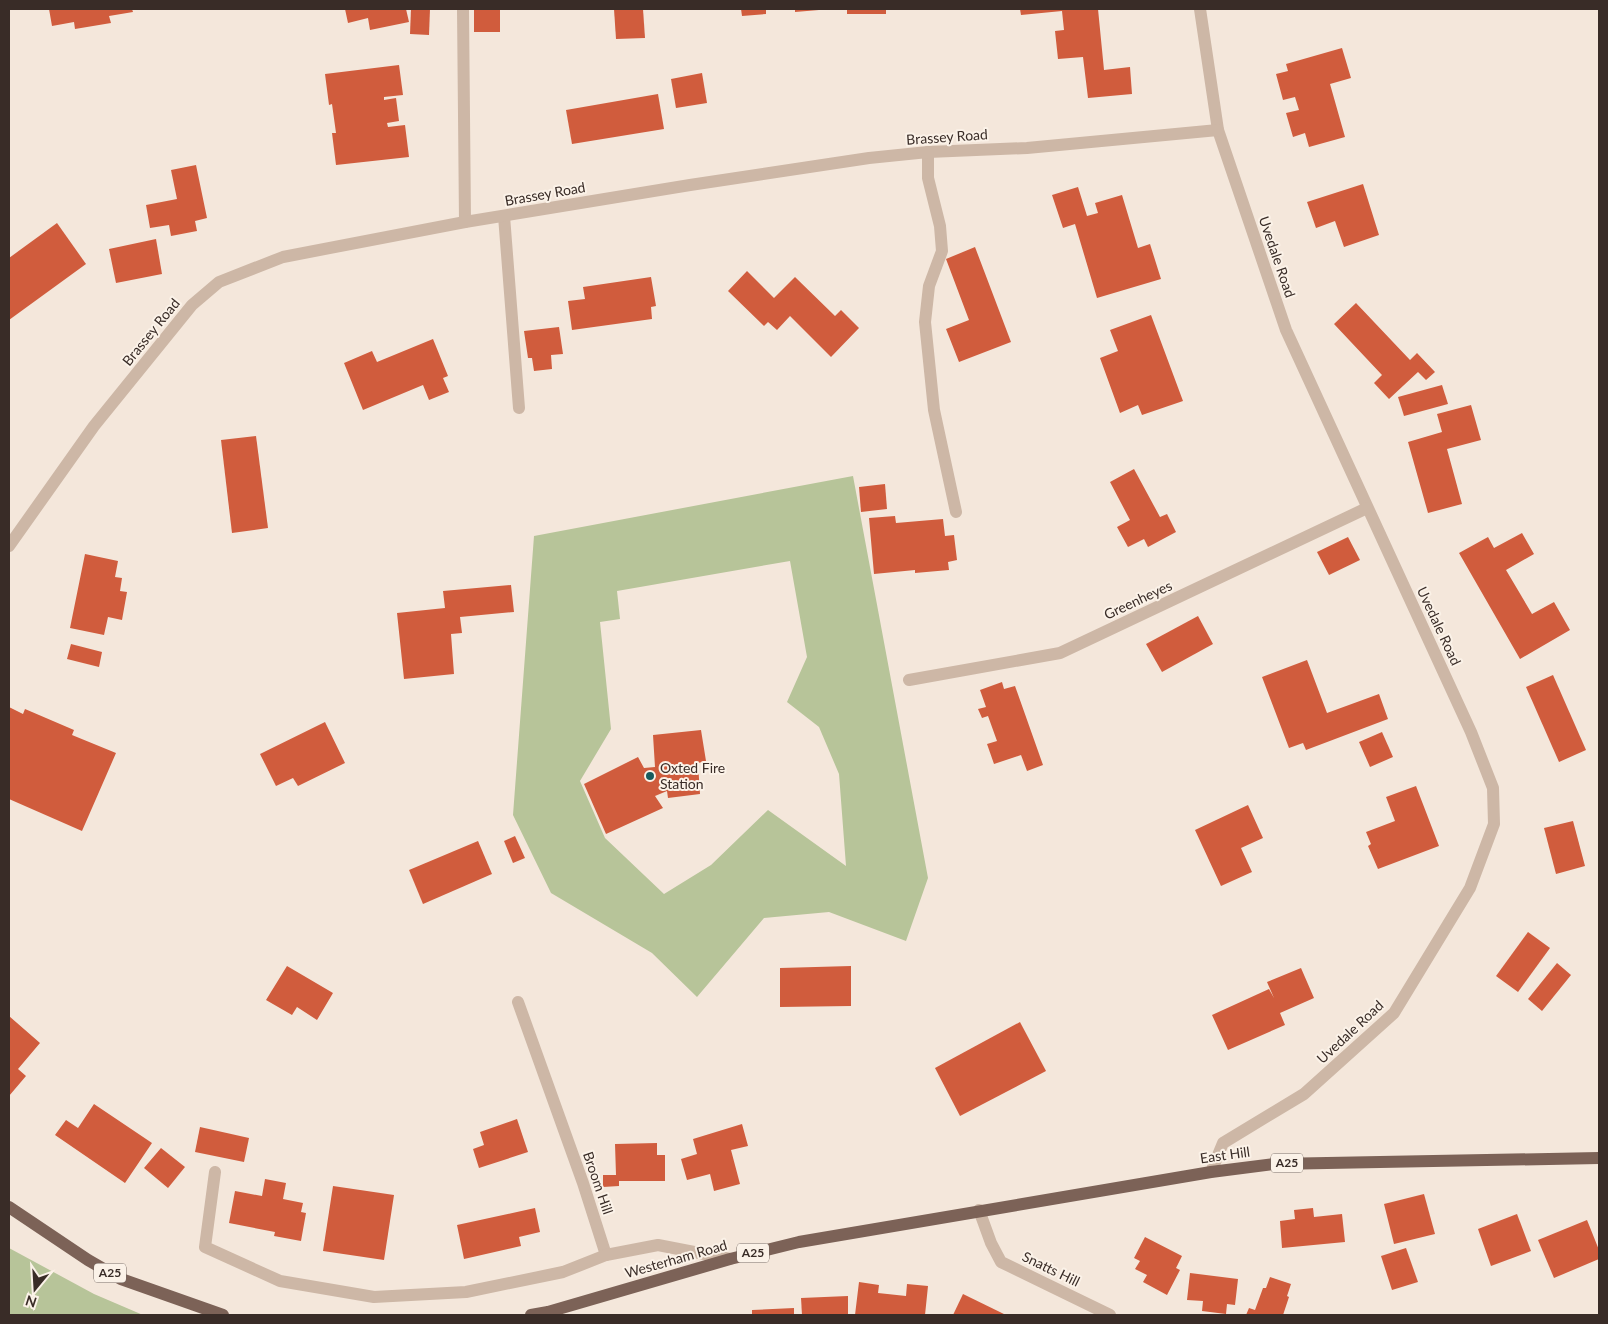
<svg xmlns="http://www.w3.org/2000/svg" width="1608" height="1324" font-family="Lato,sans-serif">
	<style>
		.green { fill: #b7c499; fill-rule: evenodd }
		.building { fill: #d05c3d }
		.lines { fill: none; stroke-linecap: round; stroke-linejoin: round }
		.minor { stroke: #cdb7a6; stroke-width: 12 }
		.major { stroke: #7c6257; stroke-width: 12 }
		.poi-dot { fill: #195b5e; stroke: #fbf2e8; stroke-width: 2 }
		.labels { text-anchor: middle; stroke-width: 4; stroke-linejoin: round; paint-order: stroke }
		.shield { fill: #fbf2e8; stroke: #736761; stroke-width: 1 }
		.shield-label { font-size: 12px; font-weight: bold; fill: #392c27 }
		.street-label { font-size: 14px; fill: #392c27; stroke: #fbf2e8 }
		.poi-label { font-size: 14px; fill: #392c27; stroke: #fbf2e8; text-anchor: start }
	</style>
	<rect width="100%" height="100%" fill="#f4e7db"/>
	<g class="green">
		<path d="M853 476 928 878 906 941 829 912 764 918 697 997 652 953 551 893 513 815 534 536ZM790 561 807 657 787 702 819 727 839 774 846 866 768 810 711 865 664 894 605 838 580 781 611 729 600 622 620 619 617 591Z"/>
		<path d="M9 1248 94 1294 143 1315H9Z"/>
	</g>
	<g class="building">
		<path d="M49 9H132L133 12 109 16 111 23 75 29 74 22 52 26Z"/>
		<path d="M345 9H406L409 22 370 30 368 18 348 23Z"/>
		<path d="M411 9H430L429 35 410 34Z"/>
		<rect x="474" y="9" width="26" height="23"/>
		<path d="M614 9H643L645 38 616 39Z"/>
		<path d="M741 9H766V14L742 16Z"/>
		<path d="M795 9H819V10L795 12Z"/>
		<rect x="847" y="9" width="39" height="5"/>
		<path d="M1020 9H1098L1104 70 1130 67 1132 94 1088 98 1083 57 1058 59 1055 31 1064 30 1062 11 1021 15Z"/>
		<path d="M1342 48 1351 78 1330 84 1345 137 1309 147 1305 133 1293 137 1286 113 1299 110 1295 97 1283 100 1276 74 1288 71 1286 64Z"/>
		<path d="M399 65 403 95 384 97V100L396 98 399 121 387 123 388 127 405 125 409 157 336 165 332 133H336L332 104 329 105 325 74Z"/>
		<path d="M702 73 707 103 676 108 671 79Z"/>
		<path d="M658 94 664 129 572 144 566 110Z"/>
		<path d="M196 165 207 218 195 221 197 231 171 236 169 225 150 228 146 205 177 199 171 170Z"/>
		<path d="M1363 184 1379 235 1344 247 1335 221 1316 228 1307 202Z"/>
		<path d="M1078 187 1087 216 1098 213 1095 203 1122 195 1138 248 1150 244 1161 279 1097 298 1075 224 1063 228 1052 195Z"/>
		<path d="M57 223 86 264 9 320V258Z"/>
		<path d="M156 239 162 274 116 283 109 249Z"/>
		<path d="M975 247 1011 342 959 362 946 329 969 320 946 259Z"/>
		<path d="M747 271 774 298 795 277 835 316 841 310 859 328 831 357 790 316 777 330 768 322 764 326 728 291Z"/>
		<path d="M651 277 656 306 651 307 652 319 572 330 568 301 585 299 583 287Z"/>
		<path d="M1356 303 1410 360 1417 353 1435 372 1426 380 1418 372 1389 399 1374 383 1382 375 1334 324Z"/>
		<path d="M1151 315 1183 401 1142 415 1138 405 1120 413 1100 358 1118 351 1110 330Z"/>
		<path d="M559 327 563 354 551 355 552 369 534 371 532 358H528L524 331Z"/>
		<path d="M433 339 448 376 443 378 449 392 429 400 423 385 363 410 344 363 372 351 377 362Z"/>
		<path d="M1442 385 1448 404 1404 416 1398 397Z"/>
		<path d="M1471 405 1481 440 1447 449 1462 504 1428 513 1408 442 1442 432 1437 414Z"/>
		<path d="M256 436 268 528 232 533 221 440Z"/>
		<path d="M1134 469 1160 517 1167 514 1176 532 1148 547 1144 539 1128 547 1117 527 1130 520 1110 482Z"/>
		<path d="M885 484 887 509 861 512 859 487Z"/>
		<path d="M895 516 896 523 943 519 945 536 954 535 957 560 948 562 949 570 915 573V570L874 574 869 518Z"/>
		<path d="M1522 533 1534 554 1506 570 1532 614 1554 602 1570 630 1520 659 1459 553 1488 537 1494 548Z"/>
		<path d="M1348 537 1360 560 1329 575 1317 552Z"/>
		<path d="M85 554 118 561 115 577 122 578 120 591 127 592 122 620 108 617 104 635 70 628Z"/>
		<path d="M511 585 514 612 460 617 462 633 451 634 454 674 404 679 397 613 445 608 443 591Z"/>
		<path d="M1198 616 1213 644 1162 672 1146 644Z"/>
		<path d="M71 644 102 652 99 667 67 659Z"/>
		<path d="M1307 660 1327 713 1379 694 1388 719 1306 750 1303 743 1289 748 1262 677Z"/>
		<path d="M1553 675 1586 750 1559 762 1526 687Z"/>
		<path d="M1002 682 1004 689 1015 686 1043 765 1027 771 1021 755 994 764 987 744 997 741 988 716 982 718 978 709 986 707 980 690Z"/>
		<path d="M9 707 23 714 25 709 74 730 72 735 116 753 82 831 9 799Z"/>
		<path d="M325 722 345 763 298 786 293 778 276 786 260 754Z"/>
		<path d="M701 730 706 761 698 763 700 794 668 798 667 791 655 796 663 808 606 834 584 784 638 757 644 768 655 767 653 735Z"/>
		<path d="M1382 732 1393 757 1370 767 1359 742Z"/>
		<path d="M1416 786 1439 846 1378 869 1368 846 1371 844 1366 832 1395 821 1386 797Z"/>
		<path d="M1248 805 1263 838 1241 848 1252 872 1221 886 1195 830Z"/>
		<path d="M1573 821 1585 866 1556 874 1544 828Z"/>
		<path d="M515 836 525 858 513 863 504 841Z"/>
		<path d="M478 841 492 874 423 904 409 870Z"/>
		<path d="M1528 932 1550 948 1518 992 1496 976Z"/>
		<path d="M1557 963 1571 975 1542 1011 1528 999Z"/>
		<path d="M287 966 333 993 317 1020 297 1007 292 1015 266 1000Z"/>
		<path d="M851 966V1006L780 1007V968Z"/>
		<path d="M1301 968 1314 998 1280 1013 1285 1025 1228 1050 1212 1015 1269 989 1274 998 1267 982Z"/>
		<path d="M9 1016 40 1043 18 1069 26 1076 9 1096Z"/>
		<path d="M1020 1022 1046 1071 960 1116 935 1068Z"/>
		<path d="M94 1104 152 1143 125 1183 55 1135 66 1120 78 1128Z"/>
		<path d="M517 1119 528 1152 479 1168 473 1149 484 1145 480 1132Z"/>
		<path d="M742 1124 748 1146 731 1150 740 1184 714 1191 710 1174 687 1180 681 1159 697 1154 693 1139Z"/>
		<path d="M200 1127 249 1138 244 1162 195 1152Z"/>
		<path d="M657 1143V1155H665V1181H619V1186L603 1187V1175H616L615 1144Z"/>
		<path d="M161 1148 185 1167 168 1188 144 1168Z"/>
		<path d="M265 1179 286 1183 283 1199 303 1203 301 1212 306 1213 301 1241 274 1236 275 1232 229 1223 235 1191 262 1196Z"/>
		<path d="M333 1186 394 1195 384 1260 323 1251Z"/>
		<path d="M1424 1194 1435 1234 1394 1244 1384 1204Z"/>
		<path d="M535 1208 540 1232 519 1237 521 1246 464 1259 457 1225Z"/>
		<path d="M1313 1208 1314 1217 1342 1214 1345 1242 1282 1248 1280 1221 1295 1219 1294 1210Z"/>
		<path d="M1517 1214 1531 1251 1491 1266 1478 1229Z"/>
		<path d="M1587 1220 1599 1250V1259L1554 1278 1538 1240Z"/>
		<path d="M1145 1237 1182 1256 1176 1268 1180 1270 1167 1295 1143 1282 1147 1275 1135 1269 1140 1261 1134 1258Z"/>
		<path d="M1406 1248 1418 1282 1392 1290 1381 1256Z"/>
		<path d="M1190 1273 1238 1279 1235 1305 1227 1304 1226 1314 1202 1311 1203 1301 1187 1300Z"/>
		<path d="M1270 1277 1291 1284 1287 1296 1289 1297 1283 1315H1246L1249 1308 1255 1310 1263 1288H1266Z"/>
		<path d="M859 1282 879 1285 878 1293 906 1296 907 1284 928 1286 925 1315H855Z"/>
		<path d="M963 1294 1006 1315H953Z"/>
		<path d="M848 1296V1315H802L801 1298Z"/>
		<path d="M794 1308V1315H752V1310Z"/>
	</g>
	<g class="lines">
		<g class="minor">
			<path d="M463 9 465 222"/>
			<path d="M1200 9 1218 130 1286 330 1471 732 1493 788 1494 824 1470 888 1394 1013 1304 1094 1223 1143 1211 1172"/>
			<path d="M928 152V178L940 226 942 251 929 286 925 322 934 410 956 512"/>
			<path d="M504 216 519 408"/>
			<path d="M9 546 94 426 192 305 219 282 283 257 465 222 690 185 869 158 928 152 1027 148 1218 130"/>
			<path d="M909 680 1060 653 1367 508"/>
			<path d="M518 1002 583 1183 606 1255"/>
			<path d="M215 1172 205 1247 280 1281 374 1297 466 1292 563 1272 606 1255 658 1245 730 1259"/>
			<path d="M979 1210 991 1243 1001 1262 1110 1315"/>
		</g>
		<g class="major">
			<path d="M9 1207 88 1260 121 1279 223 1315"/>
			<path d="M531 1315 548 1312 730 1259 799 1242 1211 1172 1274 1164 1599 1158"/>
		</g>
	</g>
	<circle class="poi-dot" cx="650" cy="776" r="5"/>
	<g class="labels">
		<g class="shield">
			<rect x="1271" y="1153.5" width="32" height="19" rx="4"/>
			<rect x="737" y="1243.5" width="32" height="19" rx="4"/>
			<rect x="94" y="1263.5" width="32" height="19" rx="4"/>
		</g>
		<g class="shield-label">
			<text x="1287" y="1167">A25</text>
			<text x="753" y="1257">A25</text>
			<text x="110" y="1277">A25</text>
		</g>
		<g class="street-label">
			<text transform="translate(947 137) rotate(-4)" y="5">Brassey Road</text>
			<text transform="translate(545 194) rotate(-10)" y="5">Brassey Road</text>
			<text transform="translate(1277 257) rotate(71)" y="5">Uvedale Road</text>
			<text transform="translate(151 332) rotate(-51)" y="5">Brassey Road</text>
			<text transform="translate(1138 600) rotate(-25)" y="5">Greenheyes</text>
			<text transform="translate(1439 626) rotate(65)" y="5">Uvedale Road</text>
			<text transform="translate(1350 1032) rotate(-43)" y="5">Uvedale Road</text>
			<text transform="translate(1225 1155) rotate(-8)" y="5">East Hill</text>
			<text transform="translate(598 1183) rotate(71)" y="5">Broom Hill</text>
			<text transform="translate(676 1259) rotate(-16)" y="5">Westerham Road</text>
			<text transform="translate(1051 1269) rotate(26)" y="5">Snatts Hill</text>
		</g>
		<g class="poi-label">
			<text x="660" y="773">Oxted Fire<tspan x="660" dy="16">Station</tspan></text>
		</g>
	</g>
	<rect width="1608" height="1324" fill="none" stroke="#392c27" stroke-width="20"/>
	<g transform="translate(35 1289) rotate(198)" stroke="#fbf2e8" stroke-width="4" paint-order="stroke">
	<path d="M0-4L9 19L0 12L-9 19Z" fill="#392c27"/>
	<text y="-8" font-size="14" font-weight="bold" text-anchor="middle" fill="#392c27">N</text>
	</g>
</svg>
